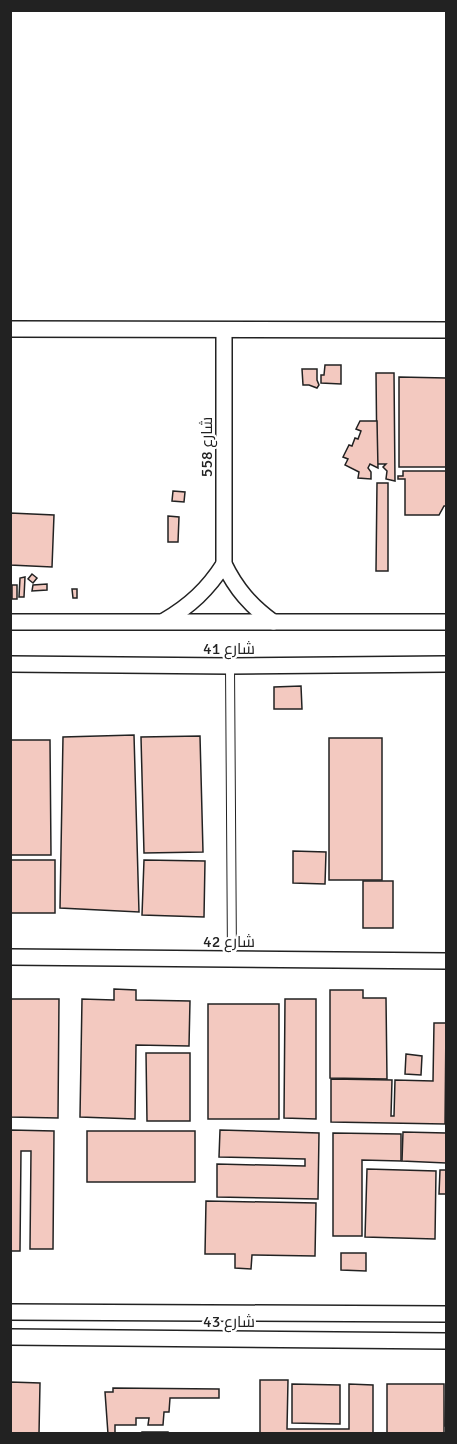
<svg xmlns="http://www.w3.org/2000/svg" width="457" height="1444" font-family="Signika,Cairo,sans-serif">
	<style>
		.building { fill: #f3c9c0; stroke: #222; stroke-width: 1.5 }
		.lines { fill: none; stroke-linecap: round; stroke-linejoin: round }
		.service-casing { stroke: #222; stroke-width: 10 }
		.minor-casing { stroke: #222; stroke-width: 18 }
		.service { stroke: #fff; stroke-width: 8 }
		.minor { stroke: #fff; stroke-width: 15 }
		.labels { text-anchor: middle; stroke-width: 4.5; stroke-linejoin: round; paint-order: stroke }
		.street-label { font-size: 16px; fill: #222; stroke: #fff }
	</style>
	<rect width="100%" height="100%" fill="#fff"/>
	<g class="building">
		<path d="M325 365H341V384L321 383V375H324Z"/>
		<path d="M302 369H317V380L319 385 317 388 309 385H303Z"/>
		<path d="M376 373H394L395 481 386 479 387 471 383 467 386 464H377Z"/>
		<path d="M399 377 446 378V467H399Z"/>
		<path d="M360 421H377L378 468 370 464 368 468 371 472V479L358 478 359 472 345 465 348 459 343 457 349 445 352 446 355 438 358 439 361 431 356 429Z"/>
		<path d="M403 471H446V506H444L439 515H405V479H398V476H403Z"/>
		<path d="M377 483H388V571H376Z"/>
		<path d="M173 491 185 492 184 502 172 501Z"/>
		<path d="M10 513 54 515 52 567 10 565Z"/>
		<path d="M168 516 179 517 178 542H168Z"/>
		<path d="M32 574 37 578 33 583 28 579Z"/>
		<path d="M25 577 24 597H19L20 578Z"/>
		<path d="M47 584V590L32 591 33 585Z"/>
		<rect x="12" y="585" width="5" height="14"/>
		<path d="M72 589H77V598H73Z"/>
		<path d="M301 686 302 709H274V687Z"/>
		<path d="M134 735 139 912 60 908 63 737Z"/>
		<path d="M200 736 203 852 144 853 141 737Z"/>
		<rect x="329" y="738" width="53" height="142"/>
		<path d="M10 740H50L51 855H10Z"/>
		<path d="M293 851 326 852 325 884 293 883Z"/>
		<rect x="10" y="860" width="45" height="53"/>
		<path d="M144 860 205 861 204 917 142 915Z"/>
		<rect x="363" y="881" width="30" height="47"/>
		<path d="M114 989 136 990V1000L190 1001 189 1046 136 1045 135 1119 80 1117 82 999 114 1000Z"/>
		<path d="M330 990H363V998H386L387 1079 330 1078Z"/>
		<path d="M10 999H59L58 1118 10 1117Z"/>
		<path d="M285 999H316V1119L284 1118Z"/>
		<rect x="208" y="1004" width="71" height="115"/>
		<path d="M434 1023H446L445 1124 331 1122V1079L392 1080 391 1116H394L395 1080 433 1081Z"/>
		<path d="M146 1053H190V1121H147Z"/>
		<path d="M406 1054 422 1056 421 1075 405 1074Z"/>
		<path d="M10 1130 54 1131 53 1249H30L31 1151H21L20 1251H10Z"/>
		<path d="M220 1130 319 1133 318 1199 217 1197V1164L305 1166V1159L219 1157Z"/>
		<rect x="87" y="1131" width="108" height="51"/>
		<path d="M403 1132 446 1133V1163L402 1161Z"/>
		<path d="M333 1133 401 1134V1161L362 1160V1236H333Z"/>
		<path d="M367 1169 436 1171 435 1239 365 1237Z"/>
		<path d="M440 1170H446V1194H439Z"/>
		<path d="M206 1201 316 1203 315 1256 252 1255 251 1269 235 1268V1254H205Z"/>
		<path d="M341 1253H366V1271L341 1270Z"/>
		<path d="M260 1380H288L287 1429H349V1384L373 1385V1434H260Z"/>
		<path d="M10 1382 40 1383 39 1434H10Z"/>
		<path d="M292 1384 340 1385V1424L292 1423Z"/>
		<rect x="387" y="1384" width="57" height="50"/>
		<path d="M446 1384V1426H445Z"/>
		<path d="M113 1388 219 1389V1398H170L169 1412H164L163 1425H148L149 1418H136V1425H115V1434H108L105 1392H113Z"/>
		<rect x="142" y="1432" width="26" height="2"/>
	</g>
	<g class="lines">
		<defs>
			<path id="service" d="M230 666 232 959"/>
			<g id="minor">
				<path d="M10 329 446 330"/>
				<path d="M224 330V564C236 589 251 606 273 622"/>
				<path d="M164 621C190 606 208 589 224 564"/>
				<path d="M10 622H446"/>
				<path d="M10 664 230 666 446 664"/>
				<path d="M10 957 446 961"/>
				<path d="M10 1312 446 1314"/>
				<path d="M10 1337 446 1341"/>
			</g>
		</defs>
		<use href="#service" class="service-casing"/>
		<use href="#minor" class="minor-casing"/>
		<use href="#service" class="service"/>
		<use href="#minor" class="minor"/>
	</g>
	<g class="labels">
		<g class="street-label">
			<text transform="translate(206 447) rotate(-90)" y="6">شارع 558</text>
			<text x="229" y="654">شارع 41</text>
			<text x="229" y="947">شارع 42</text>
			<text x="229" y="1327">شارع 43</text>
		</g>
	</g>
	<rect width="457" height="1444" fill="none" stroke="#222222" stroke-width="24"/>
</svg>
